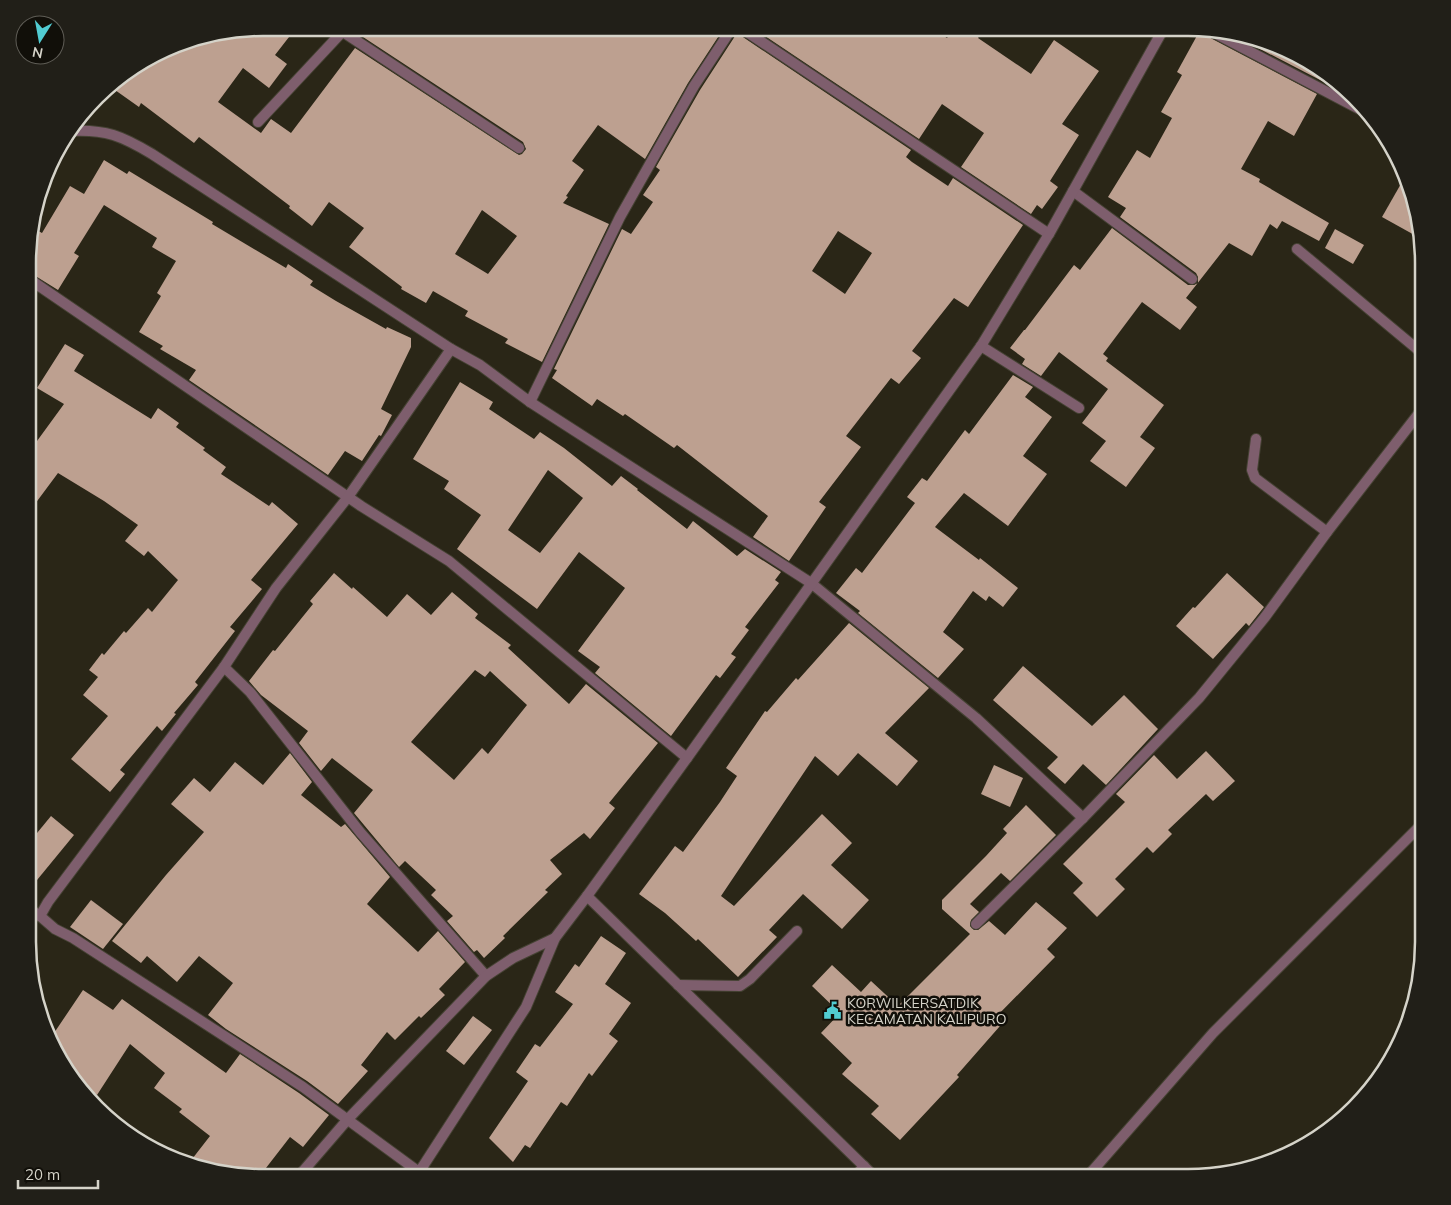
<svg xmlns="http://www.w3.org/2000/svg" width="1451" height="1205" font-family="Mulish,sans-serif">
	<style>
		.building { fill: #bda090; fill-rule: evenodd }
		.lines { fill: none; stroke-linecap: round; stroke-linejoin: round }
		.street-casing { stroke: #454233; stroke-width: 12 }
		.street { stroke: #7e5e6d; stroke-width: 10 }
		.labels { text-anchor: middle; stroke-width: 5; stroke-linejoin: round; paint-order: stroke }
		.poi-label { font-size: 14px; fill: #d5d3c9; stroke: #110f09; text-anchor: start }
		.rim { fill: none; stroke: #d5d3c9; stroke-width: 2.5 }
	</style>
	<rect width="100%" height="100%" fill="#2a2617"/>
	<g class="building">
		<path d="M263 28H296L275 55 287 64 269 88 243 68 218 102 261 133 271 119 291 133 355 48 519 155 522 154 526 149 523 142 363 37 370 28H724L688 83 645 159 598 125 572 161 584 170 566 196 568 197 563 203 609 224 542 362 505 343 508 339 465 316 468 311 433 291 426 303 401 289 402 287 349 247 364 228 329 202 312 226 289 208 290 206 199 137 194 143 141 103 139 107 115 90 117 87 112 83 187 40ZM482 210 517 236 488 274 455 254Z"/>
		<path d="M753 28H931L947 38 954 28H985L978 38 1031 74 1054 40 1099 71 1062 124 1079 135 1050 181 1058 187 1042 209 1037 205 1031 214 961 167 984 133 942 104 919 139Z"/>
		<path d="M1199 32 1317 94 1294 136 1268 121 1241 169 1260 179 1259 182 1329 223 1319 241 1282 221 1277 229 1270 224 1252 256 1229 243 1186 298 1197 307 1180 330 1142 302 1103 354 1108 358 1106 361 1164 405 1140 437 1155 448 1126 487 1090 461 1106 441 1082 423 1108 389 1059 352 1041 376 1022 364 1025 359 1010 348 1024 330H1025L1074 265 1080 270 1112 228 1188 285H1194L1198 283V277L1196 273 1120 217 1126 208 1108 197 1137 150 1150 158 1172 118 1161 112 1182 75 1177 72Z"/>
		<path d="M737 33 911 150 906 157 912 162 948 186 953 178 1023 225 968 307 954 298 912 351 921 358 899 384 891 378 846 436 861 447 819 502 826 507 789 561 753 537 768 516 677 445 674 448 625 414 623 416 597 399 592 406 552 378 557 370 554 369 622 229 631 234 653 202 643 195 660 170 656 167 700 90ZM838 231 872 253 845 294 812 271Z"/>
		<path d="M1233 35 1279 46 1326 78 1324 82Z"/>
		<path d="M104 160 127 174 129 171 213 222 212 224 286 268 288 264 313 281 310 285 336 301 386 329 387 327 411 338V347L381 409 392 415 381 436 379 435 362 461 345 451 328 475 189 380 196 370 160 349 163 346 139 332 161 296 157 293 176 261 152 247 157 238 104 205 74 253 79 256 58 290 29 272 30 232 31 227 42 233 70 186 84 194Z"/>
		<path d="M1406 175 1416 225 1418 237 1382 217Z"/>
		<path d="M1335 229 1364 245 1353 264 1325 248Z"/>
		<path d="M65 344 84 355 74 371 151 419 158 408 179 423 176 427 205 448 203 450 226 467 221 474 269 506 272 502 298 524 251 580 262 589 230 627 235 631 195 682 198 685 174 713 176 714 162 731 157 726 120 770 125 774 110 792 71 759 108 716 83 695 98 677 89 670 102 653 104 655 124 631 126 633 148 608 152 612 178 580 148 551 144 556 125 541 138 525 104 501 58 473 29 512V452L64 404 37 388Z"/>
		<path d="M1013 375 1033 387 1025 397 1052 417 1023 456 1047 474 1008 526 964 493 935 527 979 560 980 558 1018 588 1003 607 989 596 986 601 973 591 943 632 964 649 938 678 858 613 860 611 836 593 856 568 862 573 915 503 907 497 922 478 927 481 965 430 969 434Z"/>
		<path d="M460 382 493 402 489 409 534 439 540 432 564 448 612 486 621 476 638 489 637 490 687 529 693 521 737 556 745 549 781 572 775 580 779 583 745 627 749 630 731 654 736 657 720 678 716 675 671 736 595 673 600 667 578 651 625 588 579 552 537 609 457 549 481 515 444 489 449 481 413 459ZM548 470 583 498 540 553 508 530Z"/>
		<path d="M334 573 352 589 353 587 387 617 407 594 431 615 452 592 478 614 475 618 511 645 508 648 569 704 586 684 658 743 609 803 615 808 590 839 584 833 550 860 562 874 545 890 548 892 503 936 505 938 484 958 477 950 474 952 447 921 453 916 431 895 436 890 405 861 399 867 354 813 373 790 332 758 321 771 299 743 308 731 261 695 249 681 273 650 275 651 313 604 310 601ZM475 670 485 677 490 671 527 705 488 754 482 748 454 780 411 742Z"/>
		<path d="M1227 573 1264 607 1249 626 1246 623 1213 659 1176 626 1193 607 1195 608Z"/>
		<path d="M849 623 929 688 885 733 918 761 897 786 858 753 838 776 815 756 721 896 734 906 822 814 852 843 831 865 869 900 842 929 803 894 769 930 777 937 738 977 698 939 696 941 665 913 639 894 675 846 683 852 720 802 737 776 726 768 765 711 767 712 796 678 798 680Z"/>
		<path d="M1023 666 1092 726 1124 695 1158 729 1106 785 1083 764 1065 784 1047 768 1058 757 993 700Z"/>
		<path d="M1206 751 1235 781 1213 801 1206 794 1168 830 1172 834 1153 853 1147 847 1115 879 1125 889 1097 917 1073 893 1083 883 1063 864 1125 802 1116 794 1154 755 1177 779Z"/>
		<path d="M290 753 312 782 301 795 341 827 345 824 390 877 367 904 418 952 438 931 465 962 439 989 445 995 421 1018 419 1016 395 1040 387 1032 361 1065 368 1071 338 1104 307 1081 226 1029 208 1015 233 983 199 956 177 982 147 956 141 963 112 941 166 875 204 832 171 804 194 778 210 792 235 762 263 785Z"/>
		<path d="M994 765 1023 778 1010 807 981 794Z"/>
		<path d="M1026 805 1056 835 1010 881 1001 873 970 904 979 912 971 920 970 926 974 930H978L989 921 1005 935 1036 902 1067 928 1047 949 1055 957 993 1020 1000 1026 957 1075 959 1077 900 1140 871 1114 879 1106 842 1074 852 1063 821 1033 840 1013 812 986 832 965 861 992 871 981 898 1006 970 934 942 909V900L986 856 1007 833 1003 829Z"/>
		<path d="M51 816 74 835 28 891V844Z"/>
		<path d="M91 900 123 924 103 949 70 927Z"/>
		<path d="M601 936 626 953 605 984 631 1003 609 1034 618 1041 592 1076 589 1073 567 1106 561 1102 530 1148 525 1145 513 1162 489 1138 528 1081 516 1072 535 1044 540 1047 573 1004 555 992 575 964 579 967Z"/>
		<path d="M83 990 113 1010 122 999 226 1073 240 1054 299 1093 329 1115 303 1147 290 1137 259 1177H248L189 1163 210 1136 179 1112 182 1109 154 1088 165 1073 130 1044 97 1095 78 1082 52 1046 50 1039Z"/>
		<path d="M473 1016 492 1030 464 1065 446 1051Z"/>
	</g>
	<g class="lines">
		<defs>
			<g id="street">
				<path d="M337 28 519 148"/>
				<path d="M741 28 1049 234"/>
				<path d="M1205 28 1365 112"/>
				<path d="M258 122 343 31"/>
				<path d="M70 131C106 129 122 136 152 154L451 349 480 365 530 402 811 583 976 718 1083 818"/>
				<path d="M1073 191 1192 279"/>
				<path d="M1297 249 1423 354"/>
				<path d="M29 279 361 506 449 561 687 758"/>
				<path d="M981 346 1079 408"/>
				<path d="M530 402 620 217 694 86 732 28"/>
				<path d="M1256 439 1252 470 1255 478 1327 532"/>
				<path d="M224 667 250 692 360 832 486 976"/>
				<path d="M587 896 875 1177"/>
				<path d="M28 908 40 916"/>
				<path d="M976 924 1083 818 1199 698 1265 617 1327 532 1423 408"/>
				<path d="M678 985 740 986 750 979 797 931"/>
				<path d="M419 1172 303 1087 73 938 55 929 40 916 48 902 224 667 276 588 348 497 451 349"/>
				<path d="M298 1177 348 1119 486 976 513 958 555 938"/>
				<path d="M416 1177 526 1007 555 938 587 896 687 758 981 346 1049 234 1164 28"/>
				<path d="M855 1177 864 1166"/>
				<path d="M1087 1177 1213 1033 1423 823"/>
			</g>
		</defs>
		<use href="#street" class="street-casing"/>
		<use href="#street" class="street"/>
	</g>
	<defs>
		<symbol id="civic-bare" viewBox="-9 -9 18 18"><path d="M-.6-6.5H3V-4.5H.6V-3L4-1V1h2V6H-6V1h2V-1L-.6-3ZM-1.2 2.5V6h2.4V2.5Z" fill="#51ccd2" stroke="#110f09" stroke-width="2.5" paint-order="stroke"/></symbol>
	</defs>
	<g fill-rule="evenodd">
		<use href="#civic-bare" x="820" y="998" width="25" height="25"/>
	</g>
	<g class="labels">
		<g class="poi-label">
			<text x="847" y="1008">KORWILKERSATDIK<tspan x="847" dy="16">KECAMATAN KALIPURO</tspan></text>
		</g>
	</g>
	<path d="M0 0H1451V1205H0ZM263 36H1188A227 227 0 0 1 1415 263V942A227 227 0 0 1 1188 1169H263A227 227 0 0 1 36 942V263A227 227 0 0 1 263 36Z" fill="#211f18" fill-rule="evenodd"/>
	<path class="rim" d="M263 36H1188A227 227 0 0 1 1415 263V942A227 227 0 0 1 1188 1169H263A227 227 0 0 1 36 942V263A227 227 0 0 1 263 36Z"/>
	<g transform="translate(40 40) rotate(191)"><circle r="24" fill="#110f09" stroke="#5f5d56"/>
	<path d="M0-4L9 19L0 12L-9 19Z" fill="#51ccd2"/>
	<text y="-8" font-size="14" font-weight="bold" text-anchor="middle" fill="#d5d3c9">N</text>
	</g>
	<path d="M18 1180v8h80v-8" fill="none" stroke="#d5d3c9" stroke-width="2.5"/>
	<text x="25" y="1180" font-size="15" fill="#d5d3c9" stroke="#110f09" stroke-width="4" paint-order="stroke">20 m</text>
</svg>
